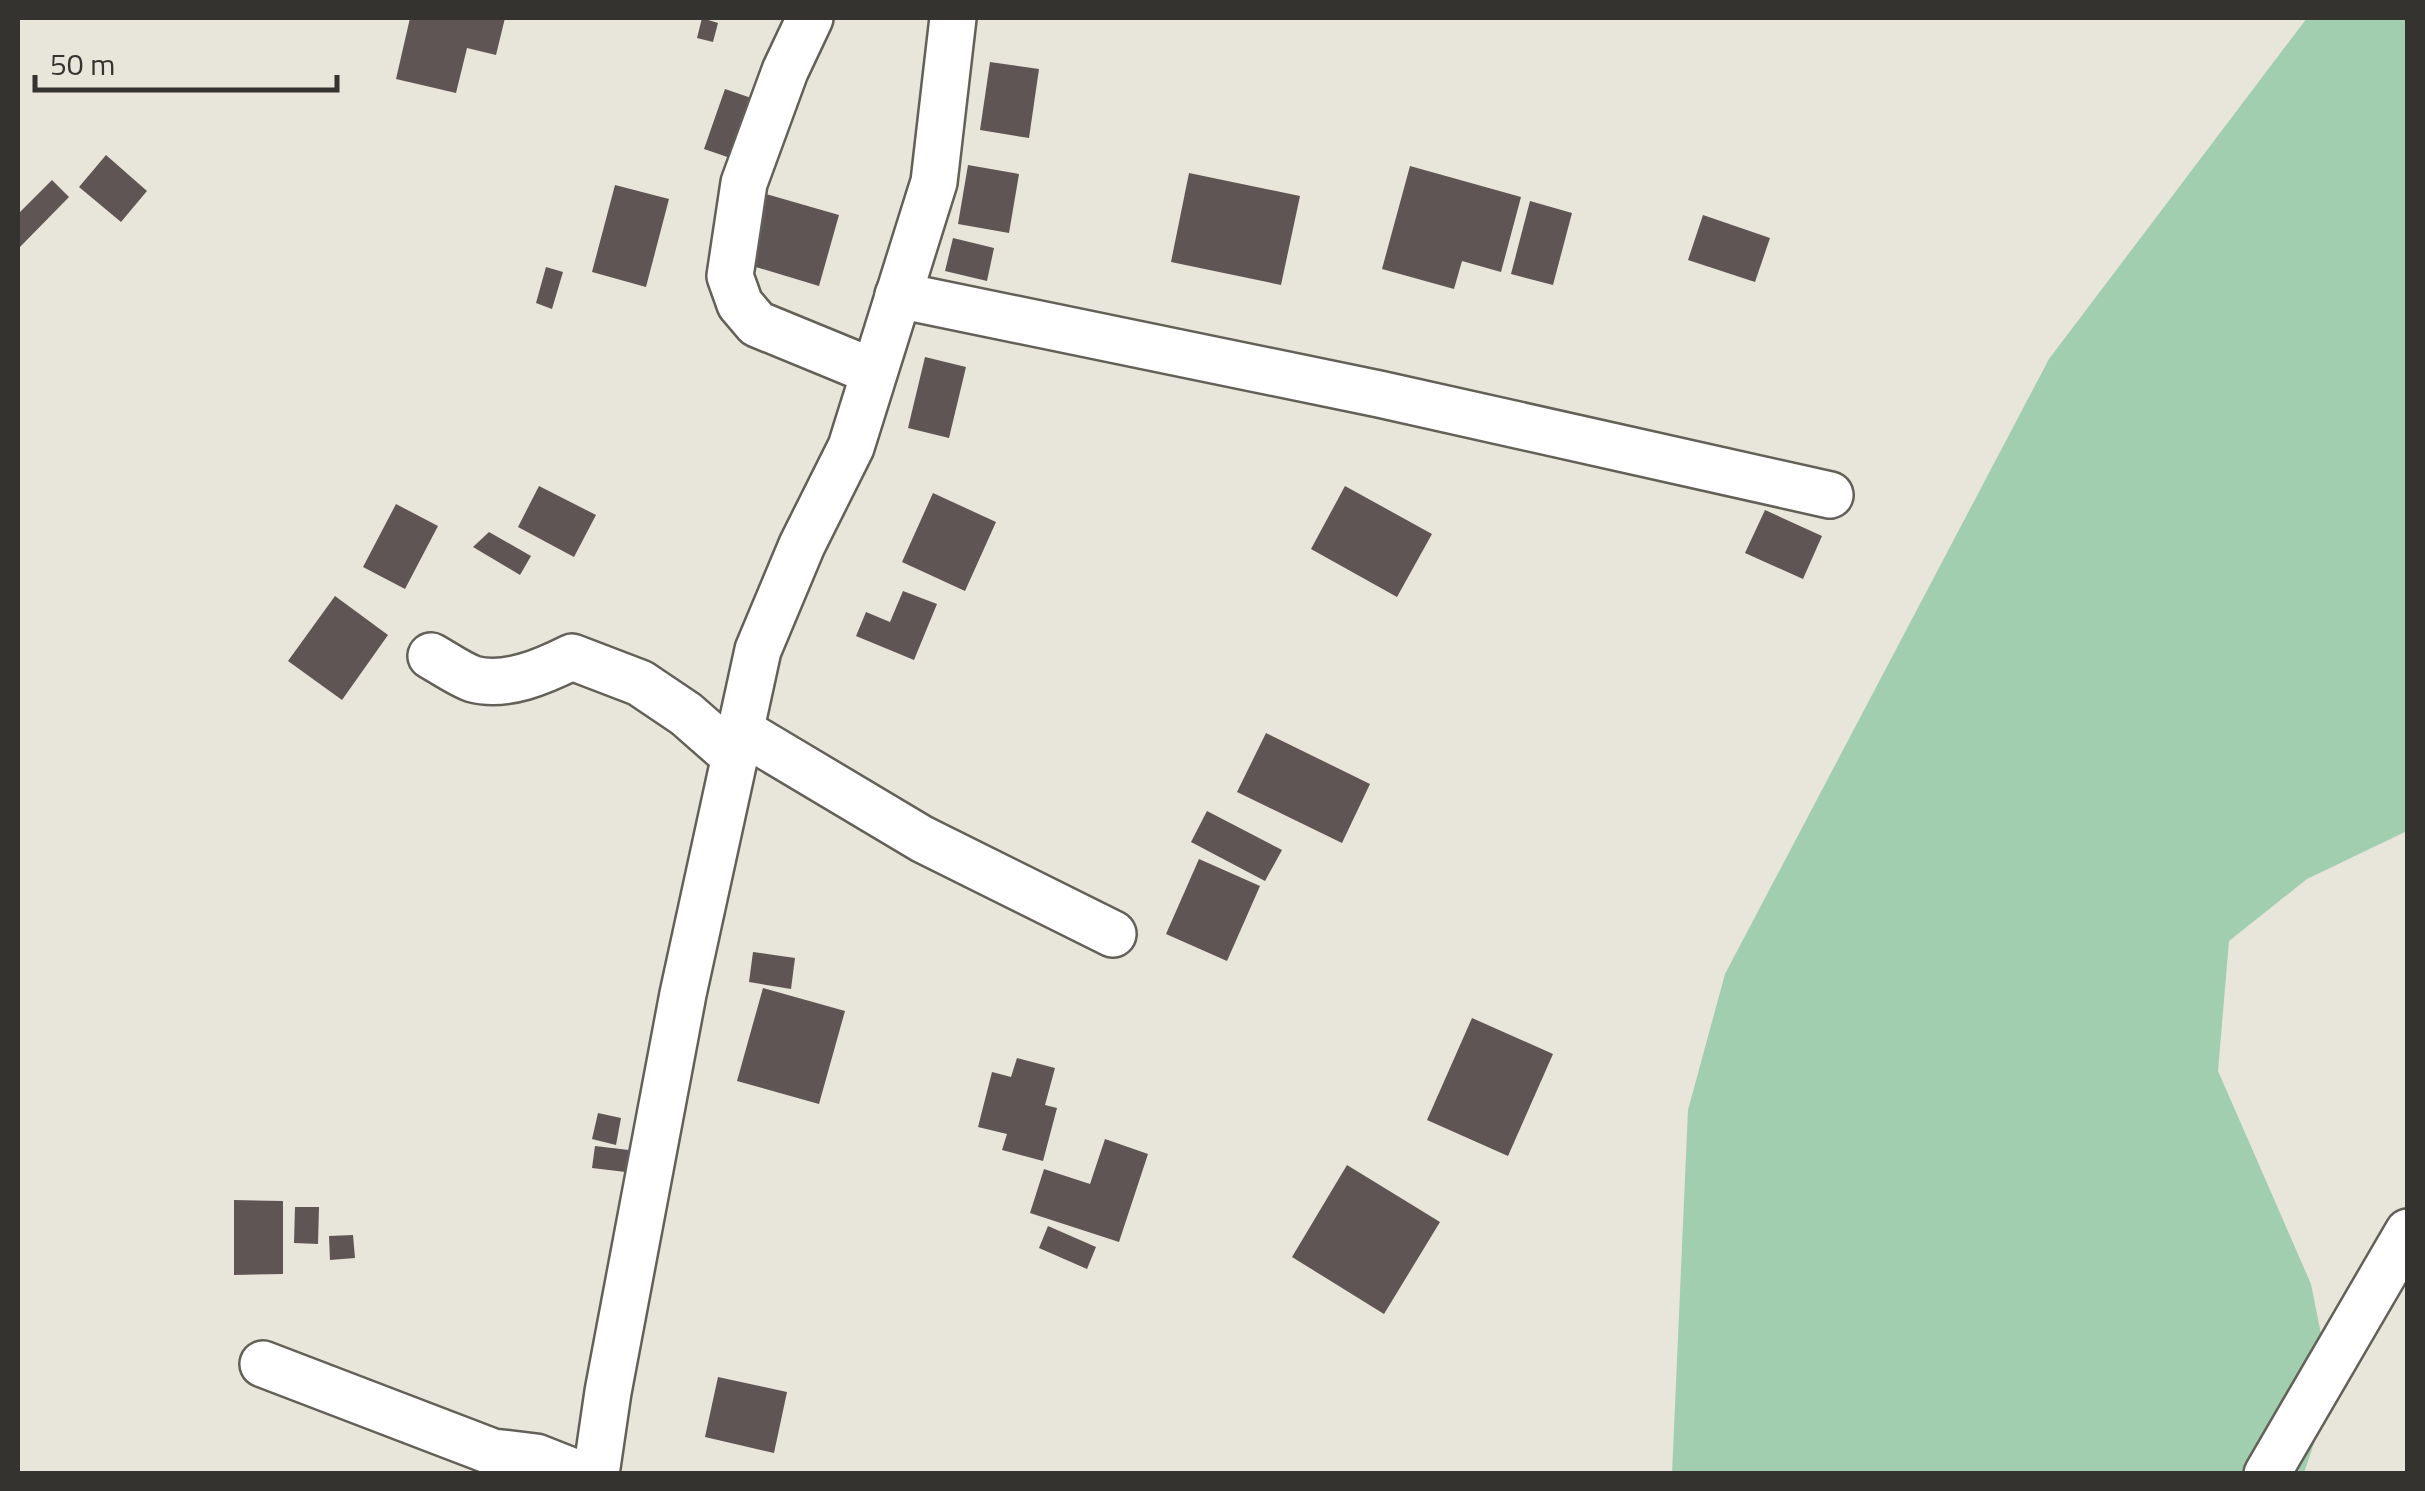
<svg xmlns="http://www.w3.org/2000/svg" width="2425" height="1491" font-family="'Titillium Web',sans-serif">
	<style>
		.green { fill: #a1ceae }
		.building { fill: #5f5554 }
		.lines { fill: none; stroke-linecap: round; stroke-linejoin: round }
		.minor-casing { stroke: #636058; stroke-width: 50 }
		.minor { stroke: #fff; stroke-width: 45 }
	</style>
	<rect width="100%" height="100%" fill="#e8e5db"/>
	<path class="green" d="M2307 18H2407V831L2307 879 2229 941 2218 1071 2311 1284 2332 1390 2304 1473 1672 1474 1688 1110 1725 974 2049 359Z"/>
	<g class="building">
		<path d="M410 18H505L496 55 467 48 456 93 396 79Z"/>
		<path d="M702 18 718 23 713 42 697 38Z"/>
		<path d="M990 62 1039 69 1029 138 980 130Z"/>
		<path d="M725 89 760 101 739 161 704 149Z"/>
		<path d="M106 155 147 191 121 222 79 187Z"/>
		<path d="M968 165 1019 174 1009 233 958 224Z"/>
		<path d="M1410 166 1521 197 1501 272 1462 261 1454 289 1382 269Z"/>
		<path d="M1189 173 1300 196 1281 285 1171 262Z"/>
		<path d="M52 180 69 197 18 249V214Z"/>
		<path d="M615 185 669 199 646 287 592 272Z"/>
		<path d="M766 194 839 215 819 286 746 264Z"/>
		<path d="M1530 201 1572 213 1553 285 1511 274Z"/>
		<path d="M1703 215 1770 238 1755 282 1688 260Z"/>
		<path d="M953 238 994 248 987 281 945 271Z"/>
		<path d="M546 267 563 272 552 309 536 303Z"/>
		<path d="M925 357 966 367 949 438 908 428Z"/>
		<path d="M539 486 596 515 574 557 518 527Z"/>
		<path d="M1345 486 1432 534 1397 597 1311 549Z"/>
		<path d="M933 493 996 522 965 591 902 562Z"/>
		<path d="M396 504 438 526 405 589 363 567Z"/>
		<path d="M1765 510 1822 536 1803 579 1745 553Z"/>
		<path d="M489 532 531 556 520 575 473 547Z"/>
		<path d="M903 591 937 604 914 660 856 636 866 612 890 622Z"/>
		<path d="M335 596 388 635 342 700 288 661Z"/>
		<path d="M1266 733 1370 784 1342 843 1237 792Z"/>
		<path d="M1207 811 1282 850 1265 881 1191 842Z"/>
		<path d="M1199 859 1260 886 1227 961 1166 934Z"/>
		<path d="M753 952 795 958 791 989 749 982Z"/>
		<path d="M763 988 845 1011 819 1104 737 1081Z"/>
		<path d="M1472 1018 1553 1054 1508 1156 1427 1120Z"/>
		<path d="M1017 1058 1055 1068 1045 1105 1057 1108 1043 1161 1002 1150 1007 1134 978 1127 992 1072 1011 1077Z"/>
		<path d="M598 1113 621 1118 616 1145 592 1139Z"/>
		<path d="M1105 1139 1148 1154 1119 1242 1030 1213 1044 1169 1090 1184Z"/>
		<path d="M595 1146 637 1151 634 1173 592 1168Z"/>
		<path d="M1347 1165 1440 1222 1384 1314 1292 1257Z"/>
		<path d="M234 1200 283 1201V1274L234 1275Z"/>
		<path d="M295 1207H319L318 1244 294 1243Z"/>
		<path d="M1048 1226 1096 1247 1087 1269 1039 1248Z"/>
		<path d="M353 1235 355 1258 330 1260 329 1236Z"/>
		<path d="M718 1377 787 1392 774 1453 705 1437Z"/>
	</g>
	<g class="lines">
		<defs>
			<g id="minor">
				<path d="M810 18 785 71 744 183 730 276 740 304 757 324 874 372"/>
				<path d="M898 295 1379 394 1830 495"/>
				<path d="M431 656C444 663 459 674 473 679 506 688 544 671 572 657L640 683 686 714 735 757"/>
				<path d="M741 731 922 839 1113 934"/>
				<path d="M263 1364 493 1452 536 1457 579 1474"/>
				<path d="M596 1474 608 1392 683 994 758 650 802 545 851 447 934 182 953 18"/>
				<path d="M2267 1474 2408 1232"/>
			</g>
		</defs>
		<use href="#minor" class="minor-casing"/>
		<use href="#minor" class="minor"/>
	</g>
	<rect width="2425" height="1491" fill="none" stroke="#35332f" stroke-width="40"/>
	<path d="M35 75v15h302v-15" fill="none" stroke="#35332f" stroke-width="5"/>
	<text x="50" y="75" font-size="30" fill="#35332f" stroke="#e8e5db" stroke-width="8" paint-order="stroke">50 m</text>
</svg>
